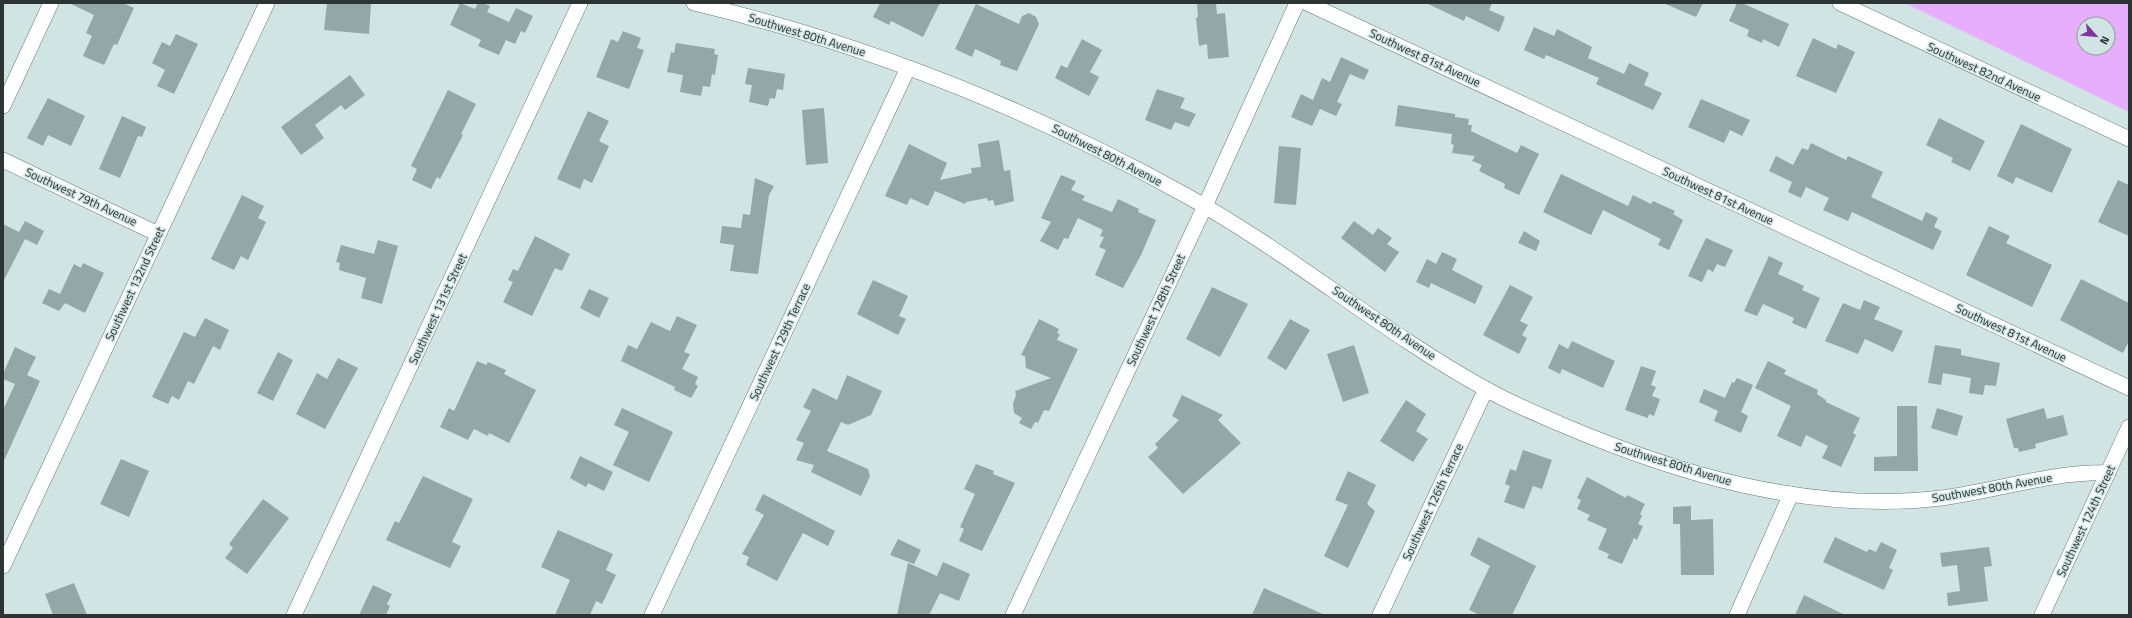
<svg xmlns="http://www.w3.org/2000/svg" width="2132" height="618" font-family="'Titillium Web',sans-serif">
	<style>
		.green { fill: #e8aefe; fill-rule: evenodd }
		.building { fill: #94a7a7 }
		.lines { fill: none; stroke-linecap: round; stroke-linejoin: round }
		.minor-casing { stroke: #657878; stroke-width: 16 }
		.minor { stroke: #fff; stroke-width: 15 }
		.labels { text-anchor: middle; stroke-width: 3; stroke-linejoin: round; paint-order: stroke }
		.street-label { font-size: 12px; fill: #2c3434; stroke: #d0e4e4 }
	</style>
	<rect width="100%" height="100%" fill="#d0e4e4"/>
	<path class="green" d="M1905 3H2129V112ZM2084 24H2108V48H2084Z"/>
	<g class="building">
		<path d="M69 3H123L134 8 117 45 114 44 104 65 83 56 92 36 86 33 94 15Z"/>
		<path d="M327 3H371L369 34 324 30Z"/>
		<path d="M460 3 475 9 478 3H483L490 6 487 12 509 22 516 8 533 16 525 33 521 31 515 44 506 40 499 55 478 46 481 40 450 25Z"/>
		<path d="M880 3H940L923 37 891 21 889 25 873 17Z"/>
		<path d="M1197 3H1216L1217 14 1225 13 1229 57 1208 59 1207 44 1199 46 1196 18 1198 17Z"/>
		<path d="M1426 3H1492L1489 10 1505 17 1499 32 1466 16 1464 21Z"/>
		<path d="M1663 3H1703L1696 17Z"/>
		<path d="M1737 3H1742L1789 24 1779 47 1763 39 1762 43 1747 36 1749 30 1729 21Z"/>
		<path d="M976 4 1019 24 1022 16 1029 13 1036 17 1039 24 1017 71 1000 65 1001 61 975 49 972 57 955 49Z"/>
		<path d="M1534 27 1554 36 1557 29 1592 47 1588 58 1624 74 1629 63 1649 73 1644 85 1662 93 1653 110 1596 84 1599 78 1546 55 1544 59 1524 50Z"/>
		<path d="M623 31 641 38 637 48 644 50 629 89 596 77 611 39 618 42Z"/>
		<path d="M176 34 198 44 174 94 157 86 165 70 152 63 162 42 170 46Z"/>
		<path d="M1813 38 1836 49 1838 44 1855 52 1836 93 1796 76Z"/>
		<path d="M1082 39 1102 50 1090 72 1099 77 1089 96 1055 78 1061 65 1067 68Z"/>
		<path d="M676 43 715 49 714 54 718 55 715 75 712 74 710 87 703 86 701 96 680 92 683 75 667 72 671 52 674 53Z"/>
		<path d="M1341 57 1369 70 1364 80 1350 74 1337 102 1342 104 1336 116 1320 109 1312 126 1291 117 1301 94 1313 100 1322 78 1330 82Z"/>
		<path d="M748 68 785 74 783 90 777 89 775 99 770 98 768 106 749 102 752 85 745 84Z"/>
		<path d="M350 75 365 95 345 110 341 105 315 125 324 138 301 155 281 127Z"/>
		<path d="M1157 89 1185 98 1180 108 1196 114 1189 127 1175 122 1171 130 1145 120Z"/>
		<path d="M448 90 476 104 461 134 463 135 440 179 437 177 431 189 412 180 417 169 411 166Z"/>
		<path d="M48 98 85 116 71 146 48 135 43 146 27 138Z"/>
		<path d="M1701 99 1750 120 1742 136 1730 130 1724 143 1688 127Z"/>
		<path d="M1398 105 1455 114V117L1469 119 1468 125H1472L1471 131 1517 153 1521 145 1539 154 1519 195 1504 188 1505 184 1479 171 1482 165 1472 161 1475 156 1452 153 1454 145 1451 144 1452 134 1395 126Z"/>
		<path d="M824 108 828 163 806 165 802 110Z"/>
		<path d="M588 111 609 121 599 141 609 146 592 183 584 179 580 189 557 179Z"/>
		<path d="M122 116 146 127 142 137 138 136 120 178 99 169Z"/>
		<path d="M1939 118 1985 141 1970 171 1951 162 1953 158 1926 145Z"/>
		<path d="M2021 124 2072 149 2052 193 2016 177 2013 184 1997 176Z"/>
		<path d="M999 140 1004 171 1010 170 1014 201 995 206 993 200 988 201 987 198 966 202 965 204 935 191 928 206 910 198 907 205 885 196 909 144 947 163 940 180 972 173 971 168 981 167 978 144Z"/>
		<path d="M1811 143 1846 160 1848 156 1883 172 1871 197 1922 221 1926 212 1938 218 1934 227 1942 231 1933 250 1852 212 1848 221 1823 210 1829 198 1806 187 1801 198 1788 192 1792 182 1769 171 1776 156 1793 165 1802 148 1808 150Z"/>
		<path d="M1279 146 1301 148 1296 205 1274 203Z"/>
		<path d="M1561 174 1628 206 1633 195 1651 204 1653 201 1675 211 1673 214 1683 220 1669 250 1658 245 1661 239 1603 210 1591 235 1543 212Z"/>
		<path d="M1061 175 1076 181 1071 190 1085 196 1082 200 1112 212 1118 199 1139 209 1138 212 1156 220 1141 255 1123 288 1095 275 1106 250 1099 247 1104 237 1100 236 1103 230 1078 218 1068 239 1064 238 1058 250 1040 241 1051 222 1041 218Z"/>
		<path d="M755 178 774 186 769 195 758 274 730 271 734 245 720 243 722 226 741 228 743 214 750 215Z"/>
		<path d="M2118 180 2129 185V236L2098 222Z"/>
		<path d="M242 195 264 206 258 218 266 222 248 260 241 256 234 270 211 259Z"/>
		<path d="M25 221 44 231 37 245 25 239 3 282V224L19 232Z"/>
		<path d="M1354 221 1373 235 1378 228 1392 238 1387 244 1399 252 1385 272 1341 238Z"/>
		<path d="M1989 226 2010 236 2006 243 2052 265 2032 307 1966 275Z"/>
		<path d="M1524 231 1540 241 1536 251 1518 243Z"/>
		<path d="M535 236 570 254 562 271 555 268 532 316 503 302 513 282 508 280 513 269 518 271Z"/>
		<path d="M1706 238 1733 250 1725 267 1717 264 1713 272 1708 269 1702 282 1688 276Z"/>
		<path d="M378 240 398 246 382 304 361 298 366 278 339 270 340 263 336 262 341 245 374 254Z"/>
		<path d="M1442 252 1457 259 1452 270 1483 286 1475 304 1431 283 1429 288 1416 282 1427 259 1436 264Z"/>
		<path d="M1769 256 1783 263 1778 274 1804 286 1802 290 1820 298 1806 329 1792 323 1794 318 1763 304 1757 316 1744 311Z"/>
		<path d="M83 263 104 273 85 313 65 303 59 311 42 303 49 289 60 294 74 264 81 268Z"/>
		<path d="M2081 279 2129 303V341L2123 353 2060 320Z"/>
		<path d="M873 280 908 296 899 316 906 319 898 335 857 314Z"/>
		<path d="M1510 285 1533 297 1520 321 1528 325 1522 335 1527 338 1519 354 1483 335Z"/>
		<path d="M1212 287 1248 304 1220 357 1186 339Z"/>
		<path d="M589 289 609 298 599 318 580 308Z"/>
		<path d="M1864 300 1880 307 1874 319 1903 331 1893 352 1865 339 1858 354 1825 341 1843 303 1860 310Z"/>
		<path d="M677 316 697 325 684 352 690 354 682 369 698 377 695 384 698 386 691 398 674 390 675 387 621 361 628 345 637 349 651 322 670 331Z"/>
		<path d="M205 318 229 330 220 350 213 346 194 384 188 381 179 400 172 396 168 404 152 397 184 332 195 337Z"/>
		<path d="M1039 319 1059 329 1057 333 1060 334 1057 340 1078 349 1049 411 1044 410 1038 423 1035 422 1031 429 1019 423 1022 418 1014 413 1013 404 1016 395 1015 391 1051 378 1026 368 1025 356 1021 355Z"/>
		<path d="M1290 319 1310 330 1286 370 1267 358Z"/>
		<path d="M1572 341 1615 361 1603 388 1562 369 1560 374 1548 368 1559 344 1568 349Z"/>
		<path d="M1354 345 1369 393 1343 402 1327 354Z"/>
		<path d="M1935 345 1961 349V355L2000 363 1996 386 1985 385 1983 395 1969 393 1971 378 1943 373 1941 385 1928 383Z"/>
		<path d="M15 347 36 357 27 375 40 381 3 463V410L15 384 3 379V374Z"/>
		<path d="M278 352 293 360 273 401 257 393Z"/>
		<path d="M338 358 358 368 325 429 296 414 317 373 327 379Z"/>
		<path d="M477 361 486 365 488 362 506 370 504 374 536 390 509 443 489 433 488 436 474 429 468 440 440 427 449 408 454 411Z"/>
		<path d="M1768 361 1786 370 1784 374 1818 390 1817 394 1826 400V402L1860 418 1853 433 1856 435 1841 467 1822 458 1828 446 1806 435 1801 447 1777 436 1791 406 1755 388Z"/>
		<path d="M1641 366 1656 371 1651 385 1656 387 1652 396 1660 399 1654 416 1649 414 1648 418 1625 410Z"/>
		<path d="M847 375 882 391 871 415 848 425 841 422 827 451 868 469 870 476 861 496 811 472 814 465 796 460 804 443 796 440 811 411 803 407 813 388 837 400Z"/>
		<path d="M1737 378 1753 385 1741 412 1748 416 1741 433 1714 421 1718 411 1699 402 1704 389 1725 398 1732 382 1734 383Z"/>
		<path d="M1182 395 1223 415 1218 420 1241 443 1183 494 1148 457 1158 448 1155 444 1179 420 1172 416Z"/>
		<path d="M1406 400 1426 414 1416 431 1428 439 1413 462 1380 441Z"/>
		<path d="M1897 406H1917L1918 471H1874V457L1897 456Z"/>
		<path d="M622 408 673 432 649 482 613 465 629 432 614 425Z"/>
		<path d="M1937 408 1963 416 1957 436 1931 428Z"/>
		<path d="M2044 408 2047 419 2063 415 2068 435 2035 444 2036 448 2019 452 2018 448H2014L2006 419Z"/>
		<path d="M1523 450 1552 460 1542 489 1533 486 1524 509 1504 502 1510 486 1505 484 1510 469 1516 471Z"/>
		<path d="M580 456 613 472 604 491 588 483 586 487 570 478Z"/>
		<path d="M121 459 149 471 129 517 100 504Z"/>
		<path d="M976 464 994 471 993 474 1015 483 982 551 959 541 964 529 960 527 975 494 964 489Z"/>
		<path d="M1348 471 1376 485 1367 504 1375 511 1348 568 1324 556 1348 505 1335 500Z"/>
		<path d="M423 476 473 499 452 542 461 546 450 568 386 540 395 521 399 523Z"/>
		<path d="M1587 477 1626 498 1627 495 1645 504 1640 514 1642 516 1638 524 1643 526 1637 540 1634 538 1622 564 1607 558 1609 554 1598 549 1607 529 1587 520 1590 515 1577 509 1581 500 1577 498Z"/>
		<path d="M763 494 835 531 828 546 803 533 777 581 746 565 749 557 742 554 764 515 755 510Z"/>
		<path d="M263 499 289 518 247 574 225 558 233 548 229 544Z"/>
		<path d="M1691 506V520L1713 519 1714 575H1681L1680 524H1673V507Z"/>
		<path d="M558 530 613 554 606 570 616 575 602 604 596 601 590 615H555L570 580 541 567Z"/>
		<path d="M1478 537 1536 566 1512 615H1480L1469 610 1490 566 1470 555Z"/>
		<path d="M1835 537 1867 552 1869 549 1876 552 1881 542 1897 550 1889 568 1893 570 1884 590 1823 562Z"/>
		<path d="M898 539 921 550 914 564 890 555Z"/>
		<path d="M1989 547 1992 566 1984 567 1988 601 1948 606 1947 593 1960 591 1957 565 1942 567 1940 553Z"/>
		<path d="M943 562 970 574 959 601 940 593 929 615H897L908 563 937 576Z"/>
		<path d="M74 583 87 615H53L45 594Z"/>
		<path d="M373 585 392 594 387 604 390 606 386 615H359Z"/>
		<path d="M1264 588 1325 615H1252Z"/>
		<path d="M1804 595 1845 615H1795Z"/>
	</g>
	<g class="lines">
		<defs>
			<g id="minor">
				<path d="M694 3C866 44 1032 110 1187 196 1290 253 1381 331 1484 388 1508 402 1535 413 1560 424 1619 449 1679 471 1742 485 1806 499 1876 506 1941 498 1996 491 2053 471 2108 473"/>
				<path d="M1307 3 2129 388"/>
				<path d="M1840 3 2129 139"/>
				<path d="M3 106 51 3"/>
				<path d="M3 160 158 234"/>
				<path d="M3 566 267 3"/>
				<path d="M294 615 580 3"/>
				<path d="M652 615 908 68"/>
				<path d="M1013 615 1205 206 1297 3"/>
				<path d="M1380 615 1486 389"/>
				<path d="M1737 615 1791 494"/>
				<path d="M2042 615 2129 427"/>
			</g>
		</defs>
		<use href="#minor" class="minor-casing"/>
		<use href="#minor" class="minor"/>
	</g>
	<g class="labels">
		<g class="street-label">
			<text transform="translate(807 35) rotate(17)" y="4">Southwest 80th Avenue</text>
			<text transform="translate(1425 58) rotate(25)" y="4">Southwest 81st Avenue</text>
			<text transform="translate(1984 72) rotate(25)" y="4">Southwest 82nd Avenue</text>
			<text transform="translate(1107 155) rotate(27)" y="4">Southwest 80th Avenue</text>
			<text transform="translate(1718 196) rotate(25)" y="4">Southwest 81st Avenue</text>
			<text transform="translate(81 197) rotate(25)" y="4">Southwest 79th Avenue</text>
			<text transform="translate(135 284) rotate(-65)" y="4">Southwest 132nd Street</text>
			<text transform="translate(438 309) rotate(-65)" y="4">Southwest 131st Street</text>
			<text transform="translate(1156 310) rotate(-65)" y="4">Southwest 128th Street</text>
			<text transform="translate(1384 323) rotate(34)" y="4">Southwest 80th Avenue</text>
			<text transform="translate(2011 333) rotate(25)" y="4">Southwest 81st Avenue</text>
			<text transform="translate(780 342) rotate(-65)" y="4">Southwest 129th Terrace</text>
			<text transform="translate(1673 464) rotate(17)" y="4">Southwest 80th Avenue</text>
			<text transform="translate(1992 488) rotate(-10)" y="4">Southwest 80th Avenue</text>
			<text transform="translate(1433 502) rotate(-65)" y="4">Southwest 126th Terrace</text>
			<text transform="translate(2086 521) rotate(-65)" y="4">Southwest 124th Street</text>
		</g>
	</g>
	<rect width="2132" height="618" fill="none" stroke="#2c3434" stroke-width="8"/>
	<g transform="translate(2096 36) rotate(117)"><circle r="19" fill="#d0e4e4" stroke="#8e9e9e"/>
	<path d="M0-3L7 15L0 10L-7 15Z" fill="#8633a1"/>
	<text y="-6" font-size="11" font-weight="bold" text-anchor="middle" fill="#2c3434">N</text>
	</g>
</svg>
